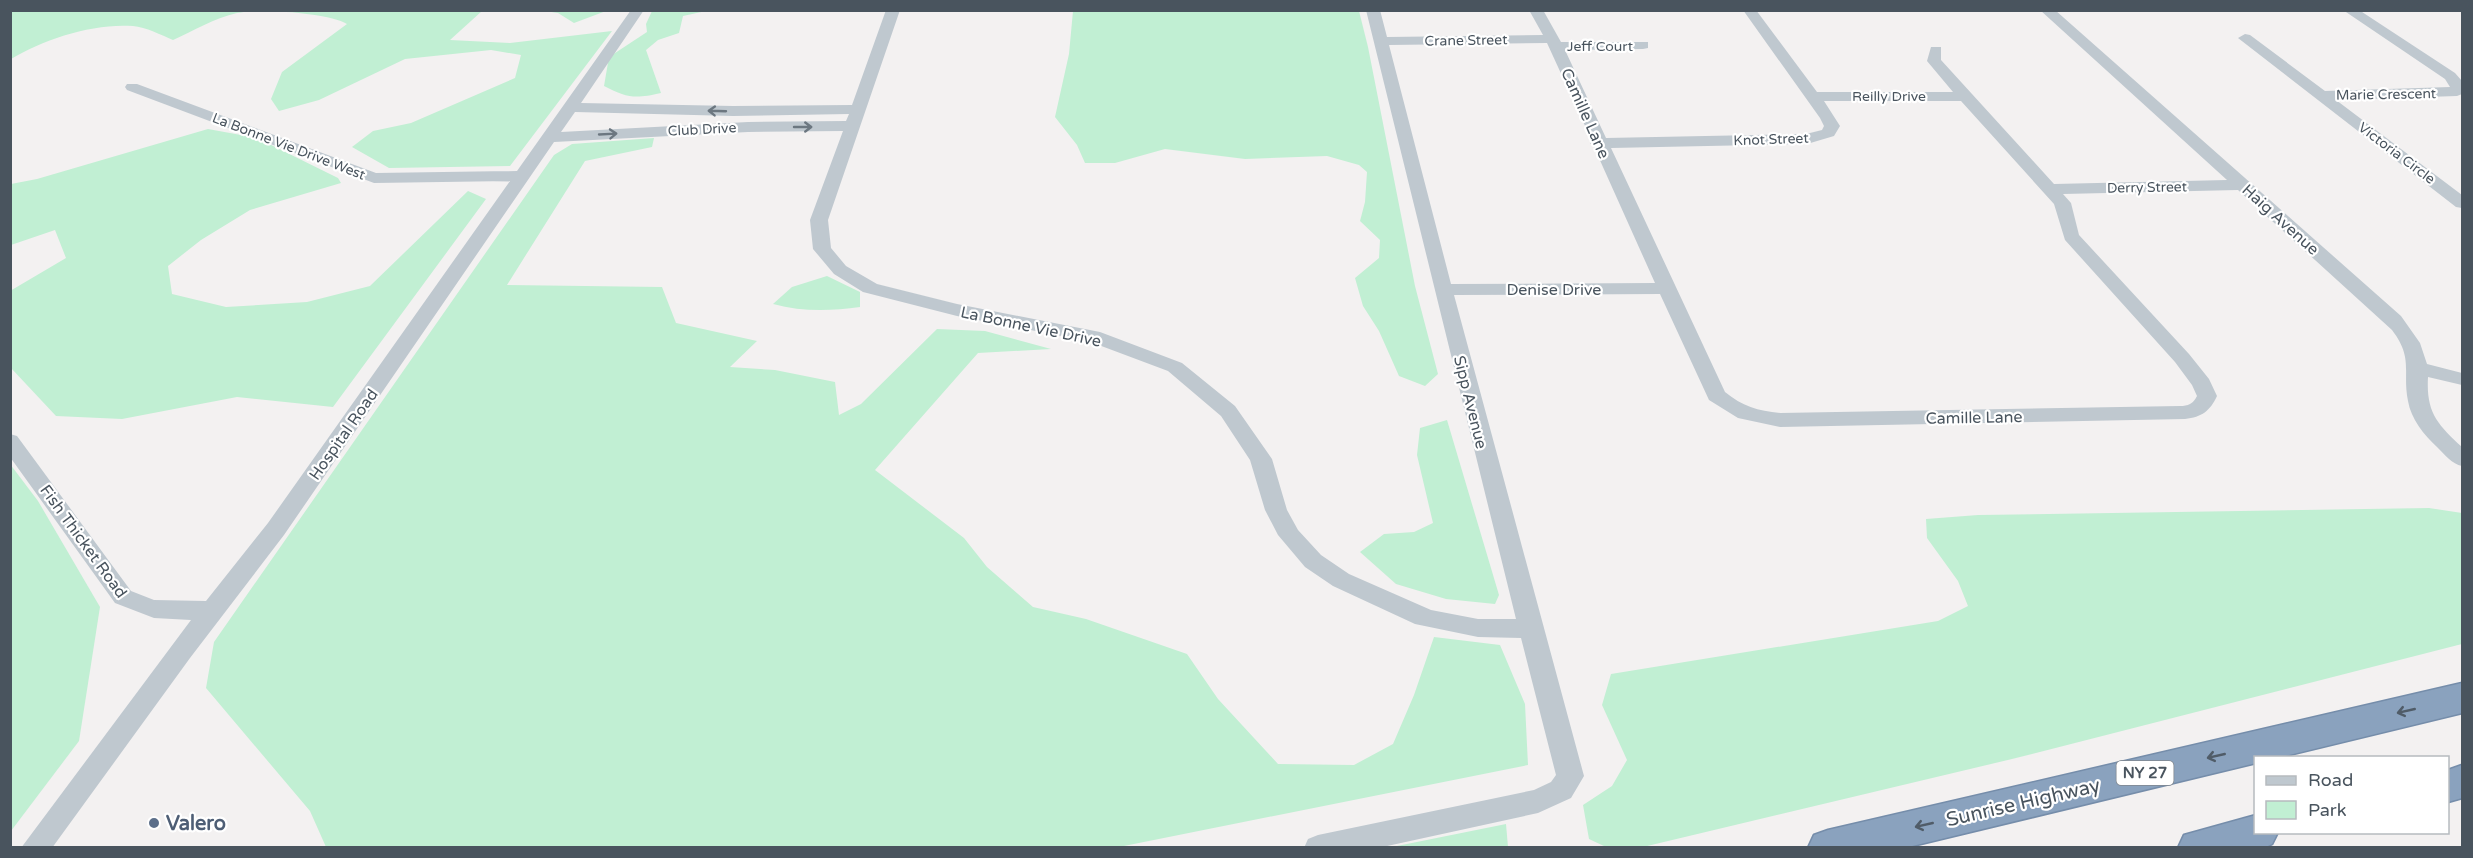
<svg xmlns="http://www.w3.org/2000/svg" width="2473" height="858" font-family="'Varela Round',sans-serif">
	<style>
		.green { fill: #c1efd3 }
		.lines { fill: none; stroke-linecap: round; stroke-linejoin: round }
		.highway-casing { stroke: #758daa; stroke-width: 3 }
		.minor { fill: #bfc8cf; fill-rule: evenodd }
		.highway { fill: #8aa2be; fill-rule: evenodd }
		.oneway { stroke: #6c7780 }
		.oneway2 { stroke: #505c68 }
		.service-dot { fill: #5c6f8a; stroke: #fff; stroke-width: 2 }
		.labels { text-anchor: middle; stroke-width: 4.5; stroke-linejoin: round; paint-order: stroke }
		.far-street-label { font-size: 14px; fill: #49545e; stroke: #fff }
		.shield { fill: #fff; stroke: #80878e; stroke-width: 1.5 }
		.shield-label { font-size: 15px; font-weight: bold; fill: #49545e }
		.street-label { font-size: 16px; fill: #49545e; stroke: #fff }
		.near-street-label { font-size: 20px; fill: #49545e; stroke: #fff }
		.near-service-label { font-size: 20px; font-weight: bold; fill: #4e5e75; stroke: #fff; text-anchor: start }
	</style>
	<rect width="100%" height="100%" fill="#f3f1f1"/>
	<g class="green">
		<path d="M482 11 450 40 510 43 612 31 510 166 389 168 352 147 373 131 411 123 515 78 521 55 491 50 405 59 319 100 279 111 271 99 282 72 347 24C329 13 258 8 237 13 215 18 193 31 173 40 161 35 146 27 133 26 93 23 44 39 11 59V11Z"/>
		<path d="M545 11 606 10V11L574 23 558 13Z"/>
		<path d="M652 11H706L683 16 679 33 658 40 646 50 661 93C635 99 627 98 604 86L609 57 647 32 646 24Z"/>
		<path d="M1073 11H1359L1368 47 1415 286 1438 374 1425 386 1399 376 1379 331 1363 306 1355 278 1379 258 1380 240 1360 221 1365 202 1367 172 1359 165 1327 156 1245 159 1165 149 1115 163H1085L1077 145 1055 117 1069 54Z"/>
		<path d="M208 129 257 138 338 178 341 183 250 210 201 240 168 266 172 294 226 307 307 302 370 286 468 191 486 199 333 407 237 397 122 419 56 416 11 368 10 291 66 258 55 230 11 245V184L37 179Z"/>
		<path d="M654 138 652 147 585 161 507 285 662 287 676 323 757 341 730 367 775 370 835 382 839 415 861 404 937 329 985 331 1051 349 978 353 875 470 964 538 987 567 1033 607 1086 619 1187 654 1218 699 1278 764 1354 765 1393 744 1414 695 1434 637 1500 645 1525 704 1528 765 1119 847H326L310 811 206 688 214 642 554 155 572 144Z"/>
		<path d="M827 276 860 292V307C831 311 802 312 773 304L792 287Z"/>
		<path d="M1447 420 1499 595 1495 604 1446 599 1396 584 1360 552 1384 534 1414 532 1433 523 1417 455 1420 428Z"/>
		<path d="M10 464 38 501 100 607 79 741 11 831Z"/>
		<path d="M2429 508 2462 513V644L2012 759 1643 847H1606L1589 839 1583 805 1612 786 1627 760 1602 705 1611 674 1938 621 1968 606 1958 581 1927 538 1926 519 1978 515Z"/>
		<path d="M1506 824 1508 847H1392Z"/>
	</g>
	<g class="lines">
		<defs>
			<g id="highway">
				<path d="M2462 683V713L2277 758H2256V763L1904 848H1808L1814 835 1828 830Z"/>
				<path d="M2462 765V798L2448 802V770Z"/>
				<path d="M2256 815V832H2278L2272 844 2264 848H2178L2184 835Z"/>
			</g>
		</defs>
		<use href="#highway" class="highway-casing"/>
		<g class="minor">
			<path d="M631 10H644L581 103 733 106 852 105 886 10H900L828 220 831 248 846 266 877 284 957 304 1100 332 1182 363 1235 406 1272 459 1287 510 1298 530 1321 555 1349 574 1431 610 1478 619H1516L1366 10H1380L1387 37 1543 35 1529 10H1543L1561 42H1648V48L1643 49 1565 50 1606 138 1806 134 1822 130 1824 126 1820 118 1743 10H1756L1817 92H1953L1927 61 1931 47H1941V60L2054 184 2227 180 2040 10H2055L2401 316 2420 343 2427 364 2462 373V385L2428 377C2426 412 2437 424 2462 447V466C2452 464 2445 455 2437 447 2424 435 2411 419 2408 401 2402 371 2414 359 2392 330L2238 190 2063 194 2071 203 2079 235 2189 354 2209 379 2217 396C2210 411 2202 417 2185 419L1780 427 1738 418 1709 400 1660 294 1454 295 1584 776 1571 798 1538 813 1378 848H1304L1308 839 1318 835 1534 790 1551 782 1556 775 1521 638 1478 637 1415 624 1333 586 1305 567 1278 535 1265 510 1250 460 1221 416 1168 371 1088 341 957 316 863 292 834 274 813 249 810 220 843 131 748 132 554 142 284 535 190 658 52 848H21L191 620 154 618 115 603 10 457V434L17 436 131 591 154 600 206 601 268 523 510 181 374 183 127 90 125 87 127 84H137L376 173 517 171ZM1547 43 1592 141 1590 143 1594 147 1655 283 1451 284 1389 45ZM1824 101H1961L2054 204 2065 240 2175 362 2192 385 2197 396C2193 404 2188 406 2180 406L1780 413C1758 411 1742 406 1725 392L1611 148 1807 144 1834 136 1840 126ZM575 112 733 116 849 114 846 121 748 122 561 132Z"/>
			<path d="M2343 10H2359L2455 73 2462 81V94L2457 96 2336 100 2462 195V208L2456 207 2238 38 2245 34 2250 35 2325 91 2450 87 2445 79Z"/>
		</g>
		<use href="#highway" class="highway"/>
	</g>
	<defs><path id="oneway-shaft" d="M-6 0H5M1.5-3L5.5 0L1.5 3" fill="none" stroke-width="1.6" stroke-linecap="round" stroke-linejoin="round" transform="scale(1.5)"/></defs>
	<g class="oneway">
		<use href="#oneway-shaft" transform="translate(717 111) rotate(-178)"/>
		<use href="#oneway-shaft" transform="translate(803 127)"/>
		<use href="#oneway-shaft" transform="translate(608 134) rotate(-3)"/>
	</g>
	<g class="oneway2">
		<use href="#oneway-shaft" transform="translate(2406 711) rotate(167)"/>
		<use href="#oneway-shaft" transform="translate(2216 756) rotate(167)"/>
		<use href="#oneway-shaft" transform="translate(1924 825) rotate(167)"/>
	</g>
	<circle class="service-dot" cx="154" cy="823" r="6"/>
	<g class="labels">
		<g class="far-street-label">
			<text transform="translate(1466 40) rotate(-1)" y="5">Crane Street</text>
			<text x="1600" y="51">Jeff Court</text>
			<text transform="translate(2386 94) rotate(-1)" y="5">Marie Crescent</text>
			<text x="1889" y="101">Reilly Drive</text>
			<text transform="translate(702 129) rotate(-3)" y="5">Club Drive</text>
			<text transform="translate(1771 139) rotate(-2)" y="5">Knot Street</text>
			<text transform="translate(289 146) rotate(21)" y="5">La Bonne Vie Drive West</text>
			<text transform="translate(2397 153) rotate(37)" y="5">Victoria Circle</text>
			<text transform="translate(2147 187) rotate(-1)" y="5">Derry Street</text>
		</g>
		<rect class="shield" x="2116.5" y="761" width="57" height="24" rx="4.5"/>
		<g class="shield-label">
			<text x="2145" y="778">NY 27</text>
		</g>
		<g class="street-label">
			<text transform="translate(1586 113) rotate(66)" y="6">Camille Lane</text>
			<text transform="translate(2281 219) rotate(42)" y="6">Haig Avenue</text>
			<text x="1554" y="295">Denise Drive</text>
			<text transform="translate(1031 326) rotate(12)" y="6">La Bonne Vie Drive</text>
			<text transform="translate(1471 402) rotate(76)" y="6">Sipp Avenue</text>
			<text transform="translate(1974 417) rotate(-1)" y="6">Camille Lane</text>
			<text transform="translate(343 434) rotate(-55)" y="6">Hospital Road</text>
			<text transform="translate(84 541) rotate(54)" y="6">Fish Thicket Road</text>
		</g>
		<g class="near-street-label">
			<text transform="translate(2023 802) rotate(-13)" y="7">Sunrise Highway</text>
		</g>
		<g class="near-service-label">
			<text x="166" y="830">Valero</text>
		</g>
	</g>
	<rect width="2473" height="858" fill="none" stroke="#49545e" stroke-width="24"/>
	<rect x="2254" y="756" width="195" height="78" fill="#ffffff" stroke="#b6bbbf" stroke-width="1.5"/>
	<rect x="2266" y="776" width="30" height="9" fill="#bfc8cf" stroke="#b6bbbf" stroke-width="1.5"/>
	<text x="2308" y="786" font-size="18" fill="#49545e">Road</text>
	<rect x="2266" y="801" width="30" height="18" fill="#c1efd3" stroke="#b6bbbf" stroke-width="1.5"/>
	<text x="2308" y="816" font-size="18" fill="#49545e">Park</text>
</svg>
